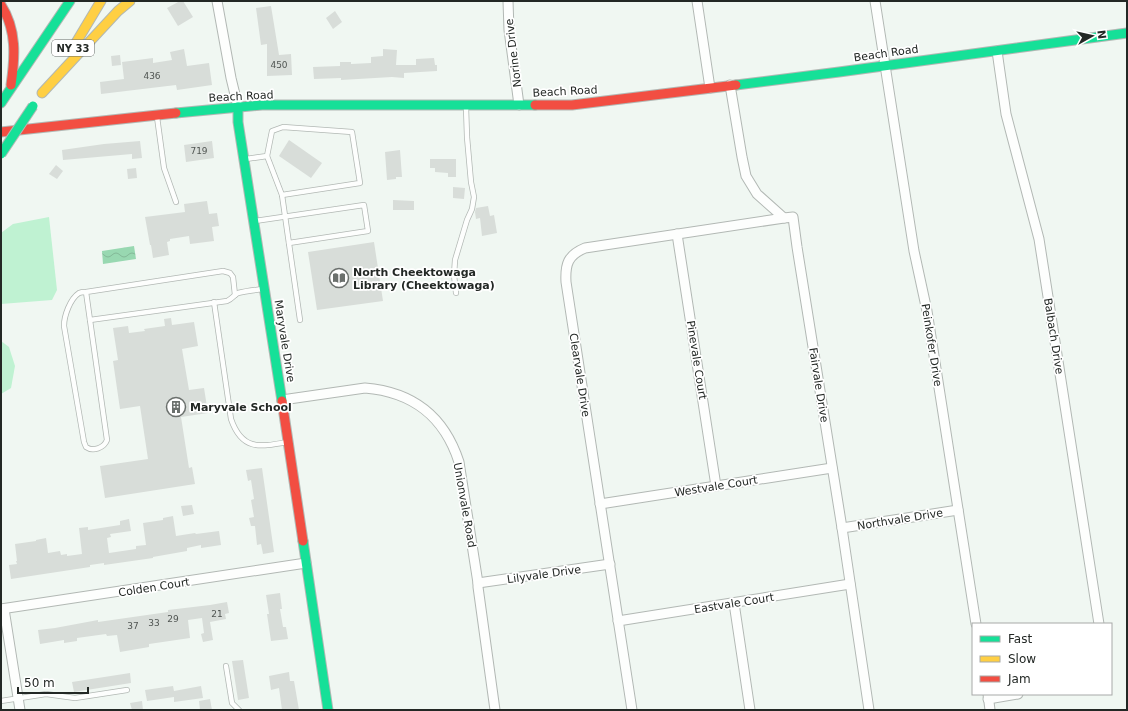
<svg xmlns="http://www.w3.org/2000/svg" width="1128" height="711" font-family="'DejaVu Sans',sans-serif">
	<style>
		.pitch { fill: #bff2d2 }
		.water { fill: url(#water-waves) }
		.building { fill: #d8ddd9 }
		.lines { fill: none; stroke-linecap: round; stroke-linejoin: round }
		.lane-casing { stroke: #b2b8b4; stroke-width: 6 }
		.street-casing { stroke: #b2b8b4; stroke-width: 11 }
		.fast-casing { stroke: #b2b8b4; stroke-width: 11 }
		.slow-casing { stroke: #b2b8b4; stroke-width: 11 }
		.jam-casing { stroke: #b2b8b4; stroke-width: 11 }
		.lane { stroke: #fdfefd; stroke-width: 4.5 }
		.street { stroke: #fdfefd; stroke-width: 9 }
		.fast { stroke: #16e098; stroke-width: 9 }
		.slow { stroke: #ffcf43; stroke-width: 9 }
		.jam { stroke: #f24e42; stroke-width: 9 }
		.fast-bridge-casing { stroke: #b2b8b4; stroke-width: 11; stroke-linecap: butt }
		.fast-bridge { stroke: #16e098; stroke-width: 9 }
		.labels { text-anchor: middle; stroke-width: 3.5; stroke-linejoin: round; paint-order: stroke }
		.number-label { font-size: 9px; fill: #505552 }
		.shield { fill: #fff; stroke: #656866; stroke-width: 1 }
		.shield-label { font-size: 10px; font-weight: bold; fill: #232825 }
		.street-label { font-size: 11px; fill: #232825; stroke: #fff }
		.poi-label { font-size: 11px; font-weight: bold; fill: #232825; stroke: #fff; text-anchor: start }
	</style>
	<defs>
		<pattern id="water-waves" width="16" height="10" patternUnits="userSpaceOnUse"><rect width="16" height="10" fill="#98d8b1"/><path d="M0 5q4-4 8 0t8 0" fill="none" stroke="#83b998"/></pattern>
	</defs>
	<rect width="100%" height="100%" fill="#f0f7f2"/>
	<g class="pitch">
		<path d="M49 217 57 290 52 300 1 304V233L13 224Z"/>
		<path d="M1 341 9 347 15 366 11 388 1 394Z"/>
	</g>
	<path class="water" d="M134 246 136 259 103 264 102 251Z"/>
	<g class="building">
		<path d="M180 1H183L193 17 178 26 167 8Z"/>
		<path d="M271 6 279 55 291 54 292 75 267 76V44L261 45 256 8Z"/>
		<path d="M335 11 342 22 333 29 326 18Z"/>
		<path d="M184 49 187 66 209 63 212 85 177 90 176 85 101 94 100 82 124 79 122 62 153 58V63L172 60 170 52Z"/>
		<path d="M383 49 397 50 396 65H416V59L434 58 435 65H437V71L404 73V78L392 77 341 80V78L314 79 313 67 340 66V62H351V64L371 63V57L383 56Z"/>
		<path d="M120 55 121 65 112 66 111 56Z"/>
		<path d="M289 140 322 163 311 178 279 156Z"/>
		<path d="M140 141 142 158 132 159V154L63 160 62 150 104 144Z"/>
		<path d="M212 141 214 158 186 162 184 145Z"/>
		<path d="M400 150 402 177H396V179L387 180 385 152Z"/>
		<path d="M430 159H456V177H448V173L435 172V168H430Z"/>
		<path d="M56 165 63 171 57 179 49 174Z"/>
		<path d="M136 168 137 178 128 179 127 169Z"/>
		<path d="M453 187 465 188 464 199 453 198Z"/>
		<path d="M393 200 414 201V210H393Z"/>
		<path d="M207 201 209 214 217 213 219 226 212 227 214 241 190 244 189 236 170 239V241L167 242 169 255 153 258 151 245H150L145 217 185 212 184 204Z"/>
		<path d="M488 206 490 216 494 215 497 233 482 236 480 218 476 219 475 212 476 208Z"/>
		<path d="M374 242 383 301 317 310 308 252Z"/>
		<path d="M171 318 172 325 194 322 198 346 182 349 189 390 204 388 208 413 181 417 189 468 192 467 195 484 105 498 100 466 148 459 140 406 120 409 113 361 118 360 113 328 128 326 129 333 145 331 144 329 165 326 164 319Z"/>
		<path d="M262 468 274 552 263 554 261 544 257 545 255 526H251L249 518 254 517 251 500 254 499 251 480 248 481 246 470Z"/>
		<path d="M192 505 194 514 183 516 181 506Z"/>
		<path d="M173 516 176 536 195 533 196 534 219 531 221 545 201 548V545L187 548V551L153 557V558L104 565V563L90 565V567L11 579 9 565 17 564 16 561H17L15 544 36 541V540L46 538 48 553 60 551 61 555 67 554V556L82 554 79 528 88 527V530L120 525V521L129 519 131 531 110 534 111 537 107 538 109 553 136 549V546L146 545 143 523 163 520V518Z"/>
		<path d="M280 593 282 609H280L283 627H286L288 639 271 641 267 614H269L266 595Z"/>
		<path d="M227 602 229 613 225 614 226 619 210 622 213 640 203 642 201 634 204 633 202 618 188 620 190 638 149 644V647L120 652 117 635 107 636 106 634 77 638V641L64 643V640L40 644 38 630 55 628 98 620V622L168 612V610L210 605Z"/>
		<path d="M243 660 249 698 238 700 232 661Z"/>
		<path d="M289 672 290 681H294L299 710H282L279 688 271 690 269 676Z"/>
		<path d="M130 673 131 683 74 692 72 682Z"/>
		<path d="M173 686 174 691 201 686 203 698 174 702V697L147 701 145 690Z"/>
		<path d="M210 699 212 710H200L199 701Z"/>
		<path d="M142 701 143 710H132L130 703Z"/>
	</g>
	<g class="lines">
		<defs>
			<g id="lane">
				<path d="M157 117 164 168 176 202"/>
				<path d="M267 156 282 195 300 320"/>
				<path d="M246 159 267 156 272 131 283 127 352 132 360 183 282 195"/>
				<path d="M255 221 364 205 368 231 289 243"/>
				<path d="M86 292 107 440C104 448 93 452 86 447L84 442 64 326C64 316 70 299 79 293 81 292 84 292 86 292L223 271 230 273 233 277 235 295"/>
				<path d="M456 293 454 275 455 260 467 220 472 209 474 197 471 182 467 137 466 107"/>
				<path d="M214 302 231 419C242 451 260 447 288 442"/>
				<path d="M90 320 227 301C232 299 234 295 238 293 246 291 255 290 263 289"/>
				<path d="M226 666 232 703 239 710"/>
				<path d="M1 701 46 694 75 698 127 690"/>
			</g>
			<g id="street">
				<path d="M217 1 231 78 238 107"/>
				<path d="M508 1 509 30 519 105"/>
				<path d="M697 1 710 88"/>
				<path d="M875 1 914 251 927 311 976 624"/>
				<path d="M997 51 1006 114 1039 239 1099 624"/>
				<path d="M730 85 742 157 746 176 757 194 784 218 793 217 797 247 842 528 869 710"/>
				<path d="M677 234 716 486"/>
				<path d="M282 400 365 388C413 392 444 416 459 462L478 583V587L495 710"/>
				<path d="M600 504 832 468"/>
				<path d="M842 528 958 510"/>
				<path d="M478 583 610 564"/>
				<path d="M734 603 750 710"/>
				<path d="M1 609 306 563"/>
				<path d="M4 609 20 710"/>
				<path d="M618 621 850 584"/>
				<path d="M988 694 990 710"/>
				<path d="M988 699 1018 694"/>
				<path d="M632 710 566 282C565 264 568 255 585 248L784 218"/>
			</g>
			<g id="fast">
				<path d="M736 85 839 72 1127 33"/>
				<path d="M1 103 70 1"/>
				<path d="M238 107V122L282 401"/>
				<path d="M176 113 262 105H535"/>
				<path d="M303 541 328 710"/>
			</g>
			<g id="slow">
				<path d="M74 46 101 1"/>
				<path d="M42 93 118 11 130 1"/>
			</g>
			<g id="jam">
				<path d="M1 5C17 30 15 57 11 85"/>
				<path d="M535 105H572L736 85"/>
				<path d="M1 132 176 113"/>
				<path d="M282 401 303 541"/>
			</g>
		</defs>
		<use href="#lane" class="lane-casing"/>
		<use href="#street" class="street-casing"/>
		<use href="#fast" class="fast-casing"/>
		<use href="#slow" class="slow-casing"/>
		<use href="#jam" class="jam-casing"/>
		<use href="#lane" class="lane"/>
		<use href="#street" class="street"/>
		<use href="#fast" class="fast"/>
		<use href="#slow" class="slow"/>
		<use href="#jam" class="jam"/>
		<defs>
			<path id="fast-bridge" d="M1 154 33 106"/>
		</defs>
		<use href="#fast-bridge" class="fast-bridge-casing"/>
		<use href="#fast-bridge" class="fast-bridge"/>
	</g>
	<defs>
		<symbol id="library-ring" viewBox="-11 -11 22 22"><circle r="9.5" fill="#fff" stroke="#6b706d" stroke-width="1.5"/><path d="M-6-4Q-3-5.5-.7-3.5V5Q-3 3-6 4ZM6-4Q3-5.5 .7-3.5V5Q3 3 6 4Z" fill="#6b706d"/></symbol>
		<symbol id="building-ring" viewBox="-11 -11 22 22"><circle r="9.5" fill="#fff" stroke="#6b706d" stroke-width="1.5"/><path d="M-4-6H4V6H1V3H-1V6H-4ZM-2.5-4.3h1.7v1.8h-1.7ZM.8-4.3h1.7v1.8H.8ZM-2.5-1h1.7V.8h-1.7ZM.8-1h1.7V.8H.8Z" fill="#6b706d"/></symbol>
	</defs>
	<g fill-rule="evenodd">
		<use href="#library-ring" x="328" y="267" width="22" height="22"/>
		<use href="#building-ring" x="165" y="396" width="22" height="22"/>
	</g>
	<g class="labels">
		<g class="number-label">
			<text x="279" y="68">450</text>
			<text x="152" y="79">436</text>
			<text x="199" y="154">719</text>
			<text x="217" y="617">21</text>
			<text x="173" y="622">29</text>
			<text x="154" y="626">33</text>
			<text x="133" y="629">37</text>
		</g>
		<rect class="shield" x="52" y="40" width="42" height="16" rx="3"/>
		<g class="shield-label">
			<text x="73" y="52">NY 33</text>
		</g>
		<g class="street-label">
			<text transform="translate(513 53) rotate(-97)" y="4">Norine Drive</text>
			<text transform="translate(886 53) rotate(-8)" y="4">Beach Road</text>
			<text transform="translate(565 91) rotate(-3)" y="4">Beach Road</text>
			<text transform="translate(241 96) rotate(-3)" y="4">Beach Road</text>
			<text transform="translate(1054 336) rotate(81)" y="4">Balbach Drive</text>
			<text transform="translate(285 341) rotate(81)" y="4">Maryvale Drive</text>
			<text transform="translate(932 345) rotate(81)" y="4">Peinkofer Drive</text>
			<text transform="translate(697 360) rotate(81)" y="4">Pinevale Court</text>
			<text transform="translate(580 375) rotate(81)" y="4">Clearvale Drive</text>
			<text transform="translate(819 385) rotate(81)" y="4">Fairvale Drive</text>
			<text transform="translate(716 486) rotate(-9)" y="4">Westvale Court</text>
			<text transform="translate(465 505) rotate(80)" y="4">Unionvale Road</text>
			<text transform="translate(900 519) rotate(-9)" y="4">Northvale Drive</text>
			<text transform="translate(544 574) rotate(-8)" y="4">Lilyvale Drive</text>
			<text transform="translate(154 587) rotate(-9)" y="4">Colden Court</text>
			<text transform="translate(734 603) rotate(-9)" y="4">Eastvale Court</text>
		</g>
		<g class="poi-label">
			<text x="353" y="276">North Cheektowaga<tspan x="353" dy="13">Library (Cheektowaga)</tspan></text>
			<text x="190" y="411">Maryvale School</text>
		</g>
	</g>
	<rect width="1128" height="711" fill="none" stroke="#232825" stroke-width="4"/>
	<rect x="972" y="623" width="140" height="72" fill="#ffffff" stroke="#a7a9a8"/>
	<rect x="980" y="636" width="20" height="6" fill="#16e098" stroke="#a7a9a8"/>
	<text x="1008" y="643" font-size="12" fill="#232825">Fast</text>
	<rect x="980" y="656" width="20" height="6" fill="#ffcf43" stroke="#a7a9a8"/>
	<text x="1008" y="663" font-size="12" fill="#232825">Slow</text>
	<rect x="980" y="676" width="20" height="6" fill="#f24e42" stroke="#a7a9a8"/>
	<text x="1008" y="683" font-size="12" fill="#232825">Jam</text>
	<g transform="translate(1092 36) rotate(82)" stroke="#ffffff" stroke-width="3" paint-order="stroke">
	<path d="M0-3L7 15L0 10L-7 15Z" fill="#232825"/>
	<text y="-6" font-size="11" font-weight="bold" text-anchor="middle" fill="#232825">N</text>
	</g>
	<path d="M18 687v6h70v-6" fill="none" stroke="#232825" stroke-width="2"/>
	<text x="24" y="687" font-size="12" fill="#232825" stroke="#ffffff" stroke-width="3" paint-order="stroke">50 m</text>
</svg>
